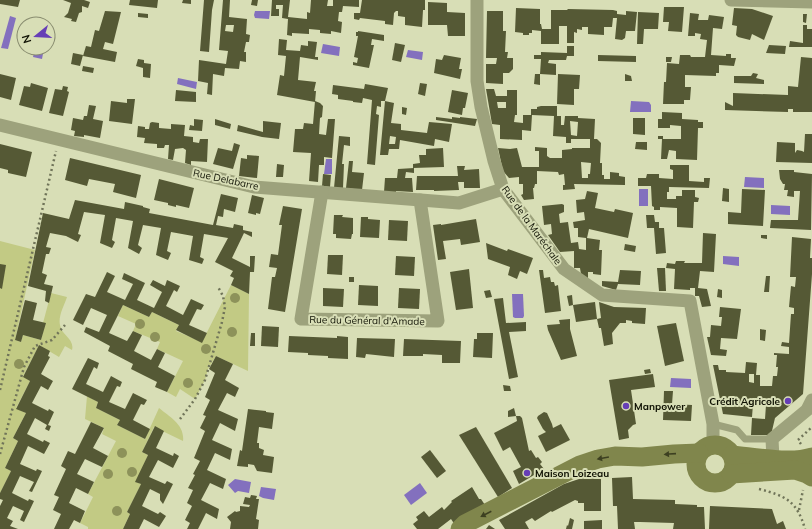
<svg xmlns="http://www.w3.org/2000/svg" width="812" height="529" font-family="Mulish,sans-serif">
	<style>
		.green { fill: #c2ca84 }
		.water { fill: #8370be }
		.building { fill: #555935; fill-rule: evenodd }
		.lines { fill: none; stroke-linecap: round; stroke-linejoin: round }
		.path { stroke: #707459; stroke-width: 2.5; stroke-dasharray: 2 3; stroke-linecap: butt }
		.lane { stroke: #9da27c; stroke-width: 7 }
		.street { stroke: #9da27c; stroke-width: 13 }
		.secondary { stroke: #80864c; stroke-width: 19 }
		.tree { fill: #8d925a }
		.oneway { fill: #3d4021 }
		.poi-dot { fill: #663eb6; stroke: #d8deb6; stroke-width: 1.5 }
		.labels { text-anchor: middle; stroke-width: 4; stroke-linejoin: round; paint-order: stroke }
		.street-label { font-size: 10px; fill: #101204; stroke: #d8deb6 }
		.poi-label { font-size: 10px; font-weight: bold; fill: #101204; stroke: #d8deb6; text-anchor: start }
	</style>
	<rect width="100%" height="100%" fill="#d8deb6"/>
	<g class="green">
		<path d="M0 241 35 250 15 340 21 342 23 335 41 340 45 324 43 323 51 293 67 297C64 306 58 316 60 325 61 335 75 339 72 350L65 346 59 357 39 345 23 376 30 381 16 408 26 413 13 438 18 441 5 468 11 471 0 493Z"/>
		<path d="M231 285 249 294 248 371 216 356 208 369 205 380 195 399 180 389 176 397 167 392 183 361 157 349 160 342 133 331 136 324 118 316 123 305 149 317 152 312 179 325 176 331 202 342Z"/>
		<path d="M87 396 98 402 96 408 120 420 117 425 145 439 159 408C170 417 185 425 183 441L154 427 142 452 148 455 136 482 141 484 127 512 130 514 123 529H88V527L80 523 93 497 88 494 116 441 102 434 104 428 85 419Z"/>
	</g>
	<g class="water">
		<path d="M255 11H270L269 19 255 18 254 15Z"/>
		<path d="M10 16 16 18 8 49 1 48Z"/>
		<path d="M323 44 340 47 339 56 321 53Z"/>
		<path d="M35 48H44L42 59 33 57Z"/>
		<path d="M408 50 423 52 422 60 406 57Z"/>
		<path d="M178 78 197 82 196 89 177 84Z"/>
		<path d="M631 101 649 102 651 105V112H630Z"/>
		<path d="M326 159H332V174H324Z"/>
		<path d="M745 177 764 178V188L744 187Z"/>
		<rect x="639" y="189" width="9" height="17"/>
		<path d="M771 205 790 206V215L771 214Z"/>
		<path d="M723 256 739 257V266L723 264Z"/>
		<path d="M512 294H523L524 316 523 318H515L513 317Z"/>
		<path d="M671 378 691 379V388L670 387Z"/>
		<path d="M235 479 251 482 249 493 238 491 235 493 228 485Z"/>
		<path d="M420 483 427 493 411 505 404 495Z"/>
		<path d="M261 487 276 489 274 500 263 498 259 496Z"/>
	</g>
	<g class="building">
		<path d="M0 0H20L18 7 0 4Z"/>
		<path d="M63 0H84L90 2 88 8 82 6V12L79 13 76 22 71 21 72 19 64 17 68 13 71 3Z"/>
		<path d="M130 0H158L157 8 129 5Z"/>
		<path d="M183 0H191V4L182 3Z"/>
		<path d="M204 0H214L212 10 209 52 200 51Z"/>
		<path d="M223 0H230L229 17 247 19 246 34 250 35 249 42H246L244 52H246V62L240 61 239 69 225 68 224 76 213 74 212 95 207 94 208 83 198 81 199 60 226 64 228 51 219 50ZM226 25H234L233 32 225 31Z"/>
		<path d="M252 0H258L257 6 251 5Z"/>
		<path d="M272 0H290L288 17 307 19V12L310 13 311 0H328L327 6H333V0H359V7L343 6 342 12H339L338 21 342 22 341 33 331 31V34L320 33V30L309 29V34L292 33V36L287 35 288 19 282 18 283 5H276V9H279V16H271Z"/>
		<path d="M362 0H425V10H423L422 27 405 25V17L398 16V11H396L394 13 393 25 385 24V21L360 18 359 20 354 19V13H360Z"/>
		<path d="M428 2 447 3V12L465 13V36H448L447 25H428Z"/>
		<path d="M664 7H684L682 32 668 31 669 22H663Z"/>
		<path d="M516 8 540 9V24H541L542 29H551V10H567L568 9 613 10 617 11V14L626 15V11L637 12 635 31H626L625 38 622 40 615 39 617 18H613L612 27H604V35L588 34V27H582V30L577 29V33L574 32V43H567V26H559V44H541V31L532 30V33H529V35H523V33L515 32Z"/>
		<path d="M734 8 752 9 773 16 764 40 752 34 750 40 738 37 736 35 737 26 732 25Z"/>
		<path d="M105 11 121 12 113 44 105 42 103 49 117 52 115 62 83 56 86 46 91 47 95 30 99 31Z"/>
		<path d="M487 11H503V31H506L505 52H508L507 58H513V69L509 73H503V84L486 83V64H496L497 58H486Z"/>
		<path d="M638 12 659 13 658 29H644L643 44H637Z"/>
		<path d="M138 13 148 14V18L138 17Z"/>
		<path d="M690 13 699 14 698 20H708L709 15 724 17 722 29 713 28 711 55 726 56V54H731V58H736L734 66 719 65V73H716V76L685 75V87H691L690 100H684V104H663L664 82H666L667 63 679 64 680 55H690L691 57H705L707 40 700 39 701 34 695 33V36H688Z"/>
		<path d="M803 14H807L806 23 803 22Z"/>
		<path d="M803 25H807V29H812V47H789L790 41 803 43Z"/>
		<path d="M358 31 384 35V41L372 39 371 45H374L369 68 353 65V62L357 63 358 58 354 57 358 36H356V32H358Z"/>
		<path d="M279 39 287 40 286 50 300 51 301 45 308 46V41L317 42 315 57H318V60L300 57 298 80 316 82 314 91H316L315 102 277 95 280 75 284 76 286 56 278 55Z"/>
		<path d="M395 43 405 45 401 62 392 60Z"/>
		<path d="M769 45 786 46 785 54 766 53Z"/>
		<path d="M567 46H574V56H567L566 60H549L548 63 556 64V75L540 74 541 59H534V55H541V52L567 53Z"/>
		<path d="M73 53 83 55 80 66 71 64Z"/>
		<path d="M444 55 461 58 459 69H462L460 79 434 73 436 59 442 60Z"/>
		<path d="M598 55 636 56V62L598 61Z"/>
		<path d="M666 57H672L671 62H666Z"/>
		<path d="M801 57 812 58V112H793V109H788V112L725 110V102L733 106V93L788 95V86L798 87Z"/>
		<path d="M138 59 144 60V63L151 64 150 78 143 77V68L136 66Z"/>
		<path d="M83 66 94 68 93 73 82 71Z"/>
		<path d="M753 73 758 74 756 78 764 80V84L734 83V76H751Z"/>
		<path d="M0 74 16 78 11 100 0 97Z"/>
		<path d="M535 74H540V85L534 84Z"/>
		<path d="M558 74 580 75 579 89H574V105L557 104Z"/>
		<path d="M625 74 631 76 632 81H625Z"/>
		<path d="M31 83 48 88 42 111 19 105 24 86 30 87Z"/>
		<path d="M420 83 427 84 425 96 418 94Z"/>
		<path d="M365 84 388 88 385 101 394 103 391 123 401 124V130L427 133 429 122 452 124 449 142 435 139 434 146 400 140 399 149H389L388 155H380L385 101H381V107L377 106 376 114 379 115 375 165 367 164 372 100 363 98 362 103 353 102V101L338 99V95L332 94 333 85 364 89ZM390 136 396 137 395 144H389Z"/>
		<path d="M63 86 68 87 67 91 69 92 63 116 49 113 55 89 62 90Z"/>
		<path d="M486 89H494L496 96H507V90H517V115H515L514 122 523 123V115H531V109H537V107L541 106H557V116H561V125H564L565 116H578V118L595 119 594 139H597L601 143 600 163H602V175H604V179H610V172L619 173V176L625 177V185L574 184 575 189 563 190V185H565L564 174 559 175 558 172 537 171V184H535L534 188H533L534 199 524 200 521 195 523 194V184H519V177L509 178 503 171 498 148 510 149 517 148 522 167H539V151H535V147L547 148V156L550 158H562V150L572 149V148H590V139H571V143H566V137L553 136 554 116 532 115 531 131 522 130V140L500 139V125L492 124ZM497 102H506V108H498ZM570 121 578 122 577 136 571 135ZM581 162 591 163 590 174H588V178H582Z"/>
		<path d="M176 90 196 92V102L175 101Z"/>
		<path d="M452 90 468 93 465 108H463L462 115 448 112Z"/>
		<path d="M127 99H135L132 124 109 121 111 101 127 103Z"/>
		<path d="M315 101 320 103 323 106 322 117 320 118 319 134 326 135 328 119H335L332 158 324 157V165H319L318 182 309 181 311 153 293 152 295 129H303L304 123 313 124Z"/>
		<path d="M89 105 96 106 93 119 103 121 100 138 84 135V137L74 136 75 131 71 130 73 118 83 120 84 116H87Z"/>
		<path d="M402 107 407 108 406 115 402 114Z"/>
		<path d="M662 112 682 113V119L698 120V122H703V128H698L697 160 676 159V151L669 150 667 159H661L662 139H658V136H663V139H681V126L670 125V128H658V119H662Z"/>
		<path d="M436 117 452 119V117L460 118V117L477 119 475 126 436 120Z"/>
		<path d="M633 118H645V135L633 134Z"/>
		<path d="M194 119 203 120 202 131 189 130 190 125 194 126Z"/>
		<path d="M215 119 231 124 230 129 215 125Z"/>
		<path d="M263 121 281 123 279 139 262 137 237 131 238 125 263 132Z"/>
		<path d="M152 122 159 123V128L171 129V124L185 125 184 136 193 137V142L199 143 200 139H208L207 162 191 161V165L185 163 186 150 183 148 175 149 173 160 168 159 169 145H165L164 148H157V144L144 143 145 138 137 137 138 126 145 127V129H149L150 123Z"/>
		<path d="M805 134H812V163L776 162 777 142 795 143V153L797 150 802 151 804 152Z"/>
		<path d="M339 136 350 137V146L344 145 342 164H344L343 188H334Z"/>
		<path d="M636 142H647V150L635 149Z"/>
		<path d="M234 143 240 145 233 169 213 164 218 148 232 151Z"/>
		<path d="M0 144 32 152 26 177 8 173V170L0 168Z"/>
		<path d="M443 148 444 167 413 168V164L420 163 419 155H426V149Z"/>
		<path d="M247 155 259 156 257 178 239 176 241 158 247 159Z"/>
		<path d="M70 158 141 175 136 198 113 192 115 184 89 179 87 186 65 180Z"/>
		<path d="M349 161H353L352 172 364 173 362 190 346 188Z"/>
		<path d="M277 164 284 165 283 177H276Z"/>
		<path d="M670 165H689V181L704 182V178H710L709 188 669 187V192H667V199H676V196H682V190H695V197L699 198 698 202H694L693 228 677 227V208L660 207V210H654V207L652 206 651 186H638V178H646L647 174H659V178L673 179V170L670 169Z"/>
		<path d="M457 166H465L464 170 479 169 480 188H464V182H458L459 190 434 191V190H416L417 176H458Z"/>
		<path d="M414 168V173L406 172 405 178H412L413 192 396 191V192H384L385 178H397L398 169Z"/>
		<path d="M779 170H794V172L812 174 811 230 770 228 771 220H798L800 191H794V197L787 196 788 190H784L785 184H783L780 179Z"/>
		<path d="M323 174 331 175 330 187 322 186Z"/>
		<path d="M159 179 194 188 189 208 176 205V207L168 205V203L154 200Z"/>
		<path d="M723 188 729 189V202L722 201Z"/>
		<path d="M742 189 765 190 763 226 728 224V212L741 213Z"/>
		<path d="M587 191 598 193 595 208 614 212 615 209 633 213 628 238 589 229 587 238 600 240 599 250H602L601 275 593 274V272H588V279L581 274 580 268H574V251L560 252 548 235 552 234 551 224 544 225 542 206 562 204 564 205V212L559 214 560 223 568 222 571 243 578 242 579 249 586 250V238L578 237V228H574L573 222 585 220 584 212 577 213 576 200 585 199Z"/>
		<path d="M221 194 238 198 235 212 224 209 223 217 218 216 216 225 233 228 234 224 243 226V230L252 232V237L244 233 232 258 250 267V256H255L254 272H250L249 294 231 285 234 278 230 276 233 271 215 262 228 238 204 234 200 257 204 259 202 264 189 260 193 236 171 232 167 251 171 253 168 260 156 255 161 228 143 225 138 245 142 248 139 254 128 248 133 221 116 218 112 240 115 242 112 248 100 243 105 215 84 212 78 234 81 235 78 242 66 236 50 233 46 247 51 248 49 254H46L42 273 47 275 44 284 53 286 49 303 45 301 46 291 28 286 43 213 69 219 75 200 124 209 125 202 143 206V207L150 209 149 213 213 225Z"/>
		<path d="M252 195 264 198 260 214 256 213V215L248 213Z"/>
		<path d="M283 206 302 209 285 312 268 309 272 277H275L277 268 269 267 271 254 278 255 282 225H279Z"/>
		<path d="M334 215H343L342 217 353 218V234H352L351 239 336 238V234H333Z"/>
		<path d="M646 215H654L655 222H659V228H664L666 253 656 254 654 228H647Z"/>
		<path d="M361 217H368V219L380 220 379 238 360 237Z"/>
		<path d="M476 219 480 242 461 245 460 239 443 241 446 259 438 260 433 225 441 224V225Z"/>
		<path d="M389 220 408 221 407 241 388 240Z"/>
		<path d="M703 233 716 234 714 272 700 271 698 288 707 289 711 306 702 307 699 296H695V288H690V290L674 289 675 269 666 268 667 263 675 264 676 261H685L684 263H702Z"/>
		<path d="M761 235H767V239L761 238Z"/>
		<path d="M792 237 811 239 810 258H812V274L803 394 775 418 771 435H751L752 418 765 419 766 405 753 404 752 417 723 414 713 365H718L719 370H726V372L745 373 746 362 757 363 756 375H760V386H772L773 376H777L778 367H776L777 355H774V353L789 354V347L781 346 782 342 789 343 791 314H794V308L789 307 791 286 795 287 796 277H790ZM749 374H754V383L749 382Z"/>
		<path d="M486 243 507 251 508 249 533 258 527 274 520 271 517 279 508 275 510 267 488 259Z"/>
		<path d="M625 244 636 246 635 252 624 250Z"/>
		<path d="M328 255H343L342 275 327 274Z"/>
		<path d="M396 256 415 257 414 276 395 275Z"/>
		<path d="M0 264 6 265 2 289 0 288Z"/>
		<path d="M657 268H665L666 291H659Z"/>
		<path d="M469 269 473 308 456 310 450 272Z"/>
		<path d="M539 270H543L544 278 550 277 551 282H554L555 286 558 285 561 311 545 313Z"/>
		<path d="M620 270 641 271 640 285 618 284 616 290 602 286V281L618 282Z"/>
		<path d="M107 272 115 276 107 292 125 300 133 284 122 279 124 273 145 283 137 300 154 308 162 292 150 285 153 280 165 286 167 280 180 286 177 292 174 290 166 306 183 315 191 299 204 305 201 310 197 309 189 325 207 333 202 343 176 330 179 325 152 312 149 317 123 305 109 333 127 341 133 331 142 335 134 351 151 360 157 349 165 353 158 367 175 376 167 392 155 387 157 382 131 369 133 364 108 351 110 346 84 332 86 327 99 332 107 315 91 308 83 325 73 320 86 294 95 297Z"/>
		<path d="M766 276H770L769 292H764Z"/>
		<rect x="349" y="277" width="5" height="5"/>
		<path d="M359 285 378 286V306L358 305Z"/>
		<path d="M323 288 344 289 343 307 323 306Z"/>
		<path d="M399 288 420 289 419 309 398 308Z"/>
		<path d="M718 289 722 290V298L717 297Z"/>
		<path d="M490 290 492 297 486 298 484 291Z"/>
		<path d="M572 295 573 305 569 306 567 296Z"/>
		<path d="M503 298 506 323 526 322V331L509 332 518 377 509 379 494 299Z"/>
		<path d="M25 300 37 303 33 320 46 323 41 340 23 335 21 342 15 340Z"/>
		<path d="M595 302 597 319 601 318 599 302 614 307 646 308 645 324 632 323V321L626 320V323H620L612 333 613 344 604 346 601 328H599L597 319 576 322 573 305Z"/>
		<path d="M720 307 741 309 737 339 721 338 720 349 727 350 726 356 711 355 707 337H710L711 325 721 326 722 317H719Z"/>
		<path d="M570 319V329L577 356 561 360 548 330 547 325 560 324 559 320Z"/>
		<path d="M676 323 684 361 665 366 657 326Z"/>
		<path d="M262 326 279 327 278 347 261 346Z"/>
		<path d="M760 329 766 330 765 341 760 340Z"/>
		<path d="M251 333H255V346H250Z"/>
		<path d="M477 333H493L492 358 473 357 474 339H477Z"/>
		<path d="M289 336 337 338V336L348 337V359L328 358V356L308 355V353L288 352Z"/>
		<path d="M357 338 395 339 394 357 366 354 365 358 356 357Z"/>
		<path d="M404 339 461 341 460 363H442V355L423 354V356H403Z"/>
		<path d="M39 345 50 351 48 356 50 357 41 374 53 381 48 390 41 386 32 403 48 411 49 409 54 412 48 425 51 426 49 431 45 429 47 425 35 418 27 434 43 442 44 440 50 443 44 454 28 446 20 464 36 471 37 469 42 471 32 492 29 491 34 482 20 476 12 493 28 501 29 499 34 501 24 522 20 520 24 511 13 506 7 518 13 521 10 526 18 529H0V506L3 500 0 499V493L11 471 5 468 18 441 13 438 26 413 16 409 30 381 23 377Z"/>
		<path d="M216 356 233 364 225 380 239 388 235 397 227 393 218 410 238 419 235 431 220 423 212 440 232 449 230 460 215 453 207 470 226 479 223 489 210 483 201 500 219 509 217 519 206 513 198 529H187L190 523 185 520 192 506 187 503 193 490 188 488 195 475 193 474 200 461 194 458 205 431 200 428 206 416 203 415 210 400 205 397 215 373 209 369Z"/>
		<path d="M88 358 99 363 97 369 94 367 86 384 103 392 111 376 122 382 120 387 117 386 109 402 125 409 133 393 147 400 144 405 141 404 133 420 150 429 145 439 117 425 120 420 96 408 98 402 72 389Z"/>
		<path d="M650 369 651 373 645 374 644 370Z"/>
		<path d="M653 374 655 387 631 390 636 424 633 425 628 430 629 438 619 440 609 380Z"/>
		<path d="M503 385 510 386 511 391H504Z"/>
		<path d="M664 391H673L672 404 692 405 691 421 663 420Z"/>
		<path d="M514 408 516 416 508 417V411Z"/>
		<path d="M248 409 266 411V412L274 413 272 429 259 427 257 443H259V448L264 450 263 455 274 457 272 473 257 471 254 465 248 464V467L237 466 240 450 242 451Z"/>
		<path d="M544 412 547 413 552 424 553 428 561 424 570 440 546 452 538 436 546 432 543 429 537 418 538 416Z"/>
		<path d="M516 416H520L522 418 529 451 531 450 536 458 538 457 542 462 540 464 544 469 519 484 513 471 521 467 510 447 503 451 494 433 517 421Z"/>
		<path d="M91 422 104 428 93 448 108 456 102 467 85 459 77 474 94 482 88 494 76 488 69 503 85 511 80 523 74 520 69 529H54L61 514 53 510 59 497 54 495 66 469 61 466 68 451 75 454Z"/>
		<path d="M155 426 164 431 156 448 173 456 174 453 179 456 173 468 158 460 149 477 165 484 167 481 173 484 163 504 160 500V494L150 489 142 506 158 514 160 512 166 516 159 527 144 519 139 529H123L130 514 127 512 141 484 135 482 148 455 142 452Z"/>
		<path d="M476 427 512 488 498 497 459 435Z"/>
		<path d="M430 450 446 471 437 478 421 457Z"/>
		<path d="M594 474 595 479H601V511H584V503H578V501L575 500 552 512 551 511 535 521 532 518 525 522 529 529H505L499 520 564 484Z"/>
		<path d="M632 477 633 499 675 500V504L697 505V507H704L705 529H673L674 523 640 522H634L635 529H618L617 506H613L612 478Z"/>
		<path d="M472 487 479 499H481L485 505 455 525 451 519 438 529H417L413 524 418 520 416 517 424 511 429 517 442 507 444 510 452 502 451 501Z"/>
		<path d="M251 495 257 496 256 499H259L256 519 259 520 258 529H230L231 522 227 517 235 511 236 512 240 511V506L249 507 250 505 243 504 245 497 250 498Z"/>
		<path d="M710 506 772 509 777 524 783 521 786 529H709Z"/>
		<path d="M570 518 574 520 572 529H566L567 525 568 526Z"/>
		<path d="M602 520V529H584V521Z"/>
		<path d="M489 525 495 529H486Z"/>
	</g>
	<g class="lines">
		<g class="path">
			<path d="M0 390 56 151"/>
			<path d="M180 419 195 399 205 380 222 322 225 307 223 296 218 287"/>
			<path d="M801 444 798 440 812 427"/>
			<path d="M0 454 24 367 35 346 52 340 65 325"/>
			<path d="M759 489C786 496 797 501 805 529"/>
			<path d="M799 510 803 490"/>
		</g>
		<path class="lane" d="M713 424 737 430 745 439H772"/>
		<g class="street">
			<path d="M477 0V81L481 107 494 161 503 189 564 269 602 295 690 301 713 424V445"/>
			<path d="M731 0 812 2"/>
			<path d="M0 125 254 187 459 203 503 189"/>
			<path d="M322 192 301 319 438 321 420 200"/>
			<path d="M773 459 772 439 807 410 812 400"/>
		</g>
		<g class="secondary">
			<circle cx="715" cy="464" r="19"/>
			<path d="M732 455C754 457 791 464 812 457"/>
			<path d="M731 474 795 470 807 474 812 477"/>
			<path d="M460 529 465 524 580 465 598 459 615 456 642 457 674 454 699 453"/>
		</g>
	</g>
	<g class="tree">
		<circle cx="235" cy="298" r="5"/>
		<circle cx="140" cy="324" r="5"/>
		<circle cx="232" cy="332" r="5"/>
		<circle cx="155" cy="337" r="5"/>
		<circle cx="206" cy="349" r="5"/>
		<circle cx="19" cy="364" r="5"/>
		<circle cx="188" cy="383" r="5"/>
		<circle cx="122" cy="453" r="5"/>
		<circle cx="132" cy="472" r="5"/>
		<circle cx="108" cy="474" r="5"/>
		<circle cx="117" cy="511" r="5"/>
	</g>
	<defs><path id="oneway-solid" d="M-6-.8H1V-3.2L6.5 0L1 3.2V.8H-6Z"/></defs>
	<g class="oneway">
		<use href="#oneway-solid" transform="translate(670 454) rotate(176)"/>
		<use href="#oneway-solid" transform="translate(603 458) rotate(170)"/>
		<use href="#oneway-solid" transform="translate(486 514) rotate(153)"/>
	</g>
	<g class="poi-dot">
		<circle cx="788" cy="401" r="4"/>
		<circle cx="626" cy="406" r="4"/>
		<circle cx="527" cy="473" r="4"/>
	</g>
	<g class="labels">
		<g class="street-label">
			<text transform="translate(226 179) rotate(12)" y="4">Rue Delabarre</text>
			<text transform="translate(532 225) rotate(54)" y="4">Rue de la Maréchale</text>
			<text transform="translate(367 320) rotate(1)" y="4">Rue du Général d'Amade</text>
		</g>
		<g class="poi-label">
			<text x="780" y="405" text-anchor="end">Crédit Agricole</text>
			<text x="634" y="410">Manpower</text>
			<text x="535" y="477">Maison Loizeau</text>
		</g>
	</g>
	<g transform="translate(36 36) rotate(252)"><circle r="19" fill="#d8deb6" stroke="#888c6f"/>
	<path d="M0-3L7 15L0 10L-7 15Z" fill="#663eb6"/>
	<text y="-6" font-size="11" font-weight="bold" text-anchor="middle" fill="#101204">N</text>
	</g>
</svg>
